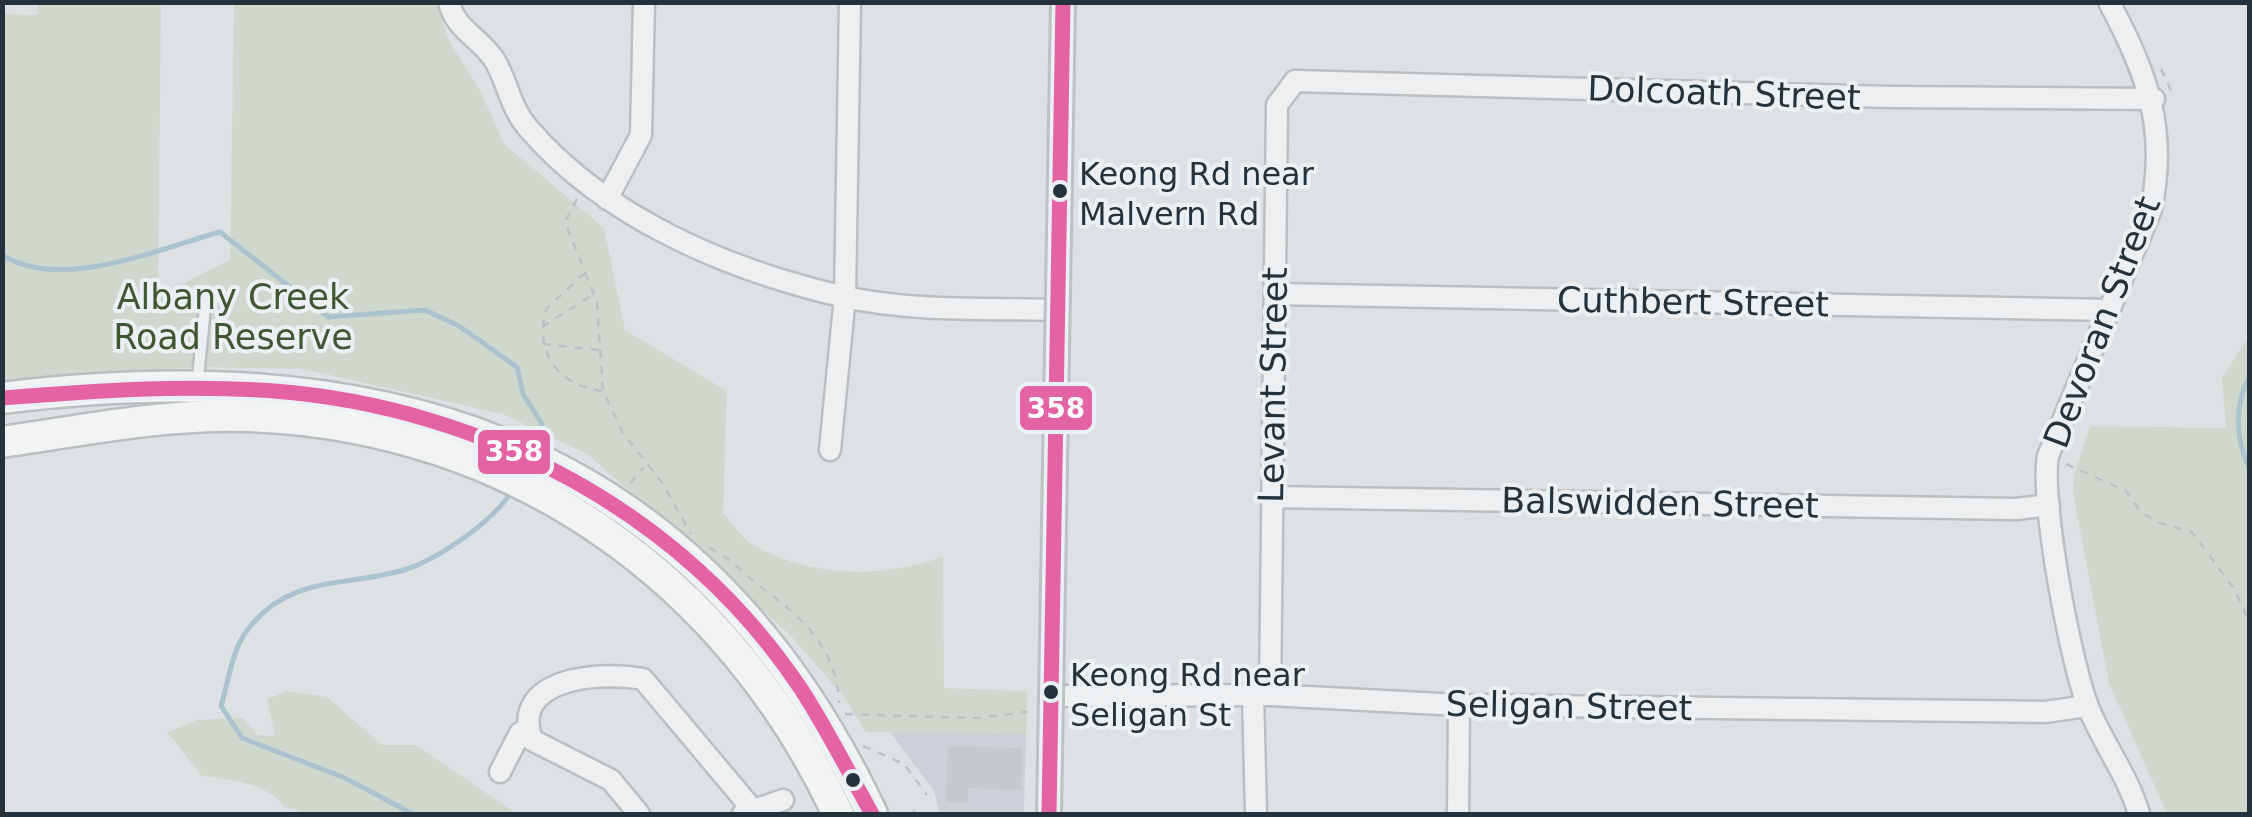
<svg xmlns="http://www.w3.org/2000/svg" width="2252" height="817" font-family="'DejaVu Sans',sans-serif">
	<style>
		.built { fill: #cbd1d6 }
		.green { fill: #d0d8ce }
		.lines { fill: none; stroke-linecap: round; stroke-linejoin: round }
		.stream { stroke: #acc3cf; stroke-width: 5 }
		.building { fill: #c6c9cb }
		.lane-casing { stroke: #bcbfc1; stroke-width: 15 }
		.street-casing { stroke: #bcbfc1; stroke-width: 25 }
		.primary-casing { stroke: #babec1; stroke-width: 35 }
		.path { stroke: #bdc1c3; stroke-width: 2.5; stroke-dasharray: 8 8; stroke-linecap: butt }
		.lane { stroke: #edeff0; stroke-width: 10 }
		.street { stroke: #edeff0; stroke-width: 20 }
		.secondary { stroke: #bcc1c3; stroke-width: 28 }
		.primary { stroke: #f2f4f4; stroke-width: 30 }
		.bus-1-casing { stroke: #eaf0f4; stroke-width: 22 }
		.bus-1 { stroke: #e463a4; stroke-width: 15 }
		.bus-dot { fill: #25323b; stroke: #eaf0f4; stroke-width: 4 }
		.labels { text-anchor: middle; stroke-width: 8; stroke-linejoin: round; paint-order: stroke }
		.bus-label { font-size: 32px; fill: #25323b; stroke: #eaf0f4; text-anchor: start }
		.street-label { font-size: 35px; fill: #25323b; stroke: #eaf0f4 }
		.park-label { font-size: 35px; fill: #405733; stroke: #eaf0f4 }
		.line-badge { stroke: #eaf0f4; stroke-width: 4 }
		.badge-label { font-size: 28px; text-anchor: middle; font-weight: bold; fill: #fff }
	</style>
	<rect width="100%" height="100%" fill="#dee1e3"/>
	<path class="built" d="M890 732 1026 734 1024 814H940L934 791Z"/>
	<g class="green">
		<path d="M38 3H161L158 296 230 260 234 3H437L449 41 481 92 504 144 604 228 625 330 727 391 723 513C732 523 743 540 755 546 813 578 882 578 943 557L944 688 1027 691 1026 734 866 732 844 697 791 636 689 543 587 454 503 414 303 369 195 367 3 380 2 14 37 15Z"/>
		<path d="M2249 337V814H2167L2109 683 2073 493 2074 475 2090 426 2226 428 2222 378Z"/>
		<path d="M288 691 327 697 382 745H416L517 814H300L296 809 284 807C268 783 230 779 202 776L167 732 197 720 242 718 258 735 275 736 267 699Z"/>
	</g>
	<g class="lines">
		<g class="stream">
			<path d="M2 255C62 292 158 249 220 232L328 317 425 310 459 326 517 367 523 394 542 424 536 447"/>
			<path d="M2250 376C2233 404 2236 441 2250 470"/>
			<path d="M413 814 345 778 242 738 221 706C228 684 232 650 246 632 288 573 347 588 407 569 439 558 494 521 511 492"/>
		</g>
	</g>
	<path class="building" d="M948 746 1022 748 1021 790 968 788V803L946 802Z"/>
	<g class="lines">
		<defs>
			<path id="lane" d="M197 386 206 298"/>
			<g id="street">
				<path d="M449 2C455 30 481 38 495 61 508 83 510 107 528 128 606 219 731 271 845 297 914 312 987 308 1057 310"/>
				<path d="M2109 2C2147 74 2168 128 2151 210L2048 456C2040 500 2071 666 2089 709 2104 745 2128 776 2139 814"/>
				<path d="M607 199 641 135 644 2"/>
				<path d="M1275 294 2110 310"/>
				<path d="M830 450 845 296 850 2"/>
				<path d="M1271 497 2016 509 2049 505"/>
				<path d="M1253 695 1256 814"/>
				<path d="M1270 695 1277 105 1295 81 1892 97 2154 99"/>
				<path d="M1051 696 1270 695 1459 705 2045 712 2087 706"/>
				<path d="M500 772 520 733 528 729"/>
				<path d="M639 814 611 780 532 740C509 677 602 671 643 679L753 810"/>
				<path d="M743 814 783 800"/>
				<path d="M1458 814 1459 705"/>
			</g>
			<g id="primary">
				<path d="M2 398C387 350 698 444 872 814"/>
				<path d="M2 442C85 430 167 413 250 416 513 426 728 579 838 814"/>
			</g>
		</defs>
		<use href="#lane" class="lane-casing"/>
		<use href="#street" class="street-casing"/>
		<use href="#primary" class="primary-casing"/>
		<g class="path">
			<path d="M2161 69 2172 93"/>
			<path d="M577 199 565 222 597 302 603 391 623 433 661 481 691 534"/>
			<path d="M585 273 546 309C535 354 557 384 602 391"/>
			<path d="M542 327 594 294"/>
			<path d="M543 344 599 350"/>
			<path d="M2066 464 2126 491 2140 511 2156 522 2192 532 2235 590 2250 624"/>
			<path d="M630 483 644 467"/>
			<path d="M709 548C732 558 745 576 765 590 805 620 837 650 839 703"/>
			<path d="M845 714 976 718 1027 712"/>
			<path d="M863 746 904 764 927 795"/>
			<path d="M913 810 916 814"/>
		</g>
		<use href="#lane" class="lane"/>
		<use href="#street" class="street"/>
		<path class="secondary" d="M1049 814 1063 2"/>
		<use href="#primary" class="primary"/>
		<defs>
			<g id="bus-1">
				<path d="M2 398C93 391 183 384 274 391 483 407 684 513 801 689 827 729 849 773 872 814"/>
				<path d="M1049 814 1063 2"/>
			</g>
		</defs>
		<use href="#bus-1" class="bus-1-casing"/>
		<use href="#bus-1" class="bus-1"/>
	</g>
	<g class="bus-dot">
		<circle cx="1060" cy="191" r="9"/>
		<circle cx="1051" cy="692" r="9"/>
		<circle cx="853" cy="780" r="9"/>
	</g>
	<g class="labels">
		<g class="bus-label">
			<text x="1079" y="185">Keong Rd near<tspan x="1079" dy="40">Malvern Rd</tspan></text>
			<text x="1070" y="686">Keong Rd near<tspan x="1070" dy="40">Seligan St</tspan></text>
		</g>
		<g class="street-label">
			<text transform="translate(1724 93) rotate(2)" y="12">Dolcoath Street</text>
			<text transform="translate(1693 302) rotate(1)" y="12">Cuthbert Street</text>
			<text transform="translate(2102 322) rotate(-69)" y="12">Devoran Street</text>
			<text transform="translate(1273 385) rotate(-89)" y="12">Levant Street</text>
			<text transform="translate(1660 503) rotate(1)" y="12">Balswidden Street</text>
			<text transform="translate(1569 706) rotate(1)" y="12">Seligan Street</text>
		</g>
		<g class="park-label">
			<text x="233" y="309">Albany Creek<tspan x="233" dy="40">Road Reserve</tspan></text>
		</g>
	</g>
	<g class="line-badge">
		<rect x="1018" y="384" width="76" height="48" rx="10" fill="#e463a4"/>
		<rect x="476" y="428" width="76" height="48" rx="10" fill="#e463a4"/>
	</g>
	<g class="badge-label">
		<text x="1056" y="418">358</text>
		<text x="514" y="461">358</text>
	</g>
	<rect width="2252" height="817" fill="none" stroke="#25323b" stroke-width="10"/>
</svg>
